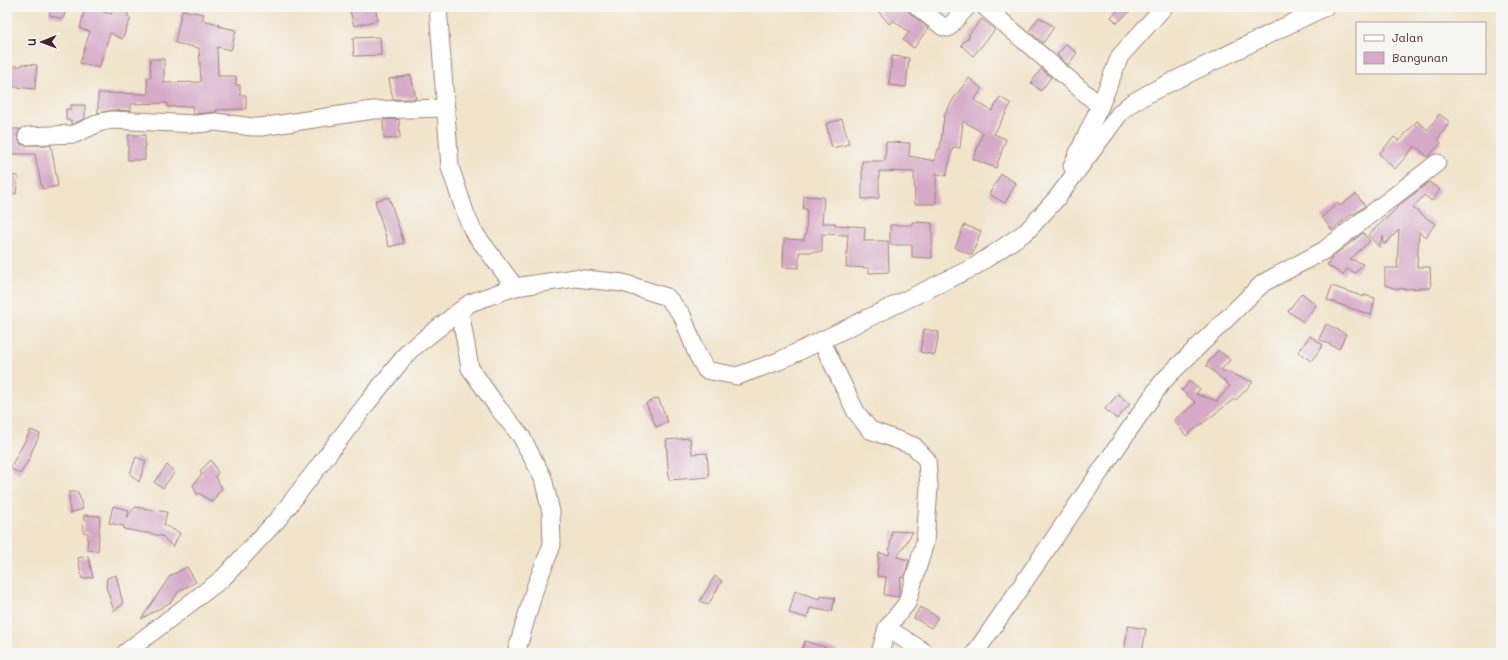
<svg xmlns="http://www.w3.org/2000/svg" width="1508" height="660" font-family="Mali,sans-serif">
	<style>
		.building { fill: #d6aac8 }
		.lines { fill: none; stroke-linecap: round; stroke-linejoin: round }
		.minor-casing { stroke: #9e827b; stroke-width: 19 }
		.minor { stroke: #fff; stroke-width: 17 }
	</style>
	<rect width="100%" height="100%" fill="#f6f6f2"/>
	<filter id="ink" filterUnits="userSpaceOnUse"><feTurbulence type="fractalNoise" baseFrequency=".025" numOctaves="2"/><feDisplacementMap in="SourceGraphic" scale="8" xChannelSelector="R" yChannelSelector="G"/><feConvolveMatrix kernelMatrix="1 2 1 2 8 2 1 2 1" color-interpolation-filters="sRGB"/></filter>
	<filter id="wash" filterUnits="userSpaceOnUse"><feTurbulence type="fractalNoise" baseFrequency=".012" numOctaves="4" result="noise"/><feDisplacementMap in="SourceGraphic" scale="16" xChannelSelector="R" yChannelSelector="G"/><feGaussianBlur stdDeviation="0.9" result="paint"/><feColorMatrix in="noise" values="0 0 0 0 0 0 0 0 0 0 0 0 0 0 0 0 0 1.4 0 .05"/><feComposite in="paint" operator="in"/></filter>
	<g filter="url(#wash)">
		<rect width="100%" height="100%" fill="#f1e4cb"/>
		<g id="blocks">
			<g class="building">
				<path d="M52 7H67L63 19 49 15Z"/>
				<path d="M85 7 111 14 114 7H131L127 16 131 18 122 39 110 33 99 68 80 63 90 31 80 29Z"/>
				<path d="M349 7H375L378 20 354 26Z"/>
				<path d="M885 7H905L912 15 928 28 914 48 903 40 909 32 893 20 889 24 879 12Z"/>
				<path d="M1121 7H1134L1117 23 1111 17Z"/>
				<path d="M182 10 204 14 202 20 219 24 218 26 236 30 231 50 217 47 218 76H236V85H240V95H246V109L216 110V112L196 114H193L192 106 167 107V103L131 104V111L113 110 98 113V93L148 94 147 78H151L150 59H164V83L201 82 199 48 175 43Z"/>
				<path d="M1039 17 1054 27 1043 43 1029 31Z"/>
				<path d="M982 19 995 30 973 56 961 45 970 36 968 35Z"/>
				<path d="M380 37 381 55 354 56 353 38Z"/>
				<path d="M1066 44 1077 53 1068 65 1057 55Z"/>
				<path d="M892 56 909 58 906 87 889 85Z"/>
				<path d="M22 64 37 65 35 89 7 86V66H22Z"/>
				<path d="M1041 69 1051 77 1041 91 1031 83Z"/>
				<path d="M411 75 416 99H393L389 79Z"/>
				<path d="M969 78 982 89 974 100 992 111 1000 97 1011 104 994 134 1006 139 996 168 973 159 983 133 963 121 960 148 953 147 946 176 936 173V204H915L914 172 879 171V198L862 199V161H885L886 142 910 143 909 156 935 161 938 149H940L944 116 954 98Z"/>
				<path d="M71 105H85V118L73 124H71V120H66V109H71Z"/>
				<path d="M1439 114 1450 122 1438 139 1441 143 1428 157 1415 146 1395 169 1379 154 1394 137 1399 141 1417 121 1428 130Z"/>
				<path d="M399 119 400 138 384 139 383 120Z"/>
				<path d="M842 119 849 144 832 148 826 124Z"/>
				<path d="M7 129H20L17 136 21 145H51L58 186 42 189 35 154H7Z"/>
				<rect x="128" y="135" width="17" height="25"/>
				<path d="M1001 174 1016 183 1005 203 989 194Z"/>
				<path d="M7 175 18 176 16 194 7 193Z"/>
				<path d="M1429 182 1440 190 1432 201 1424 195 1413 208 1435 224 1426 237 1419 232 1417 267H1430L1431 288 1397 289 1385 285V268H1399L1397 266 1399 230 1384 245 1383 236 1379 247 1368 235 1396 209 1397 207Z"/>
				<path d="M1356 194 1365 206 1354 214 1353 213 1332 230 1322 217 1338 203 1340 206Z"/>
				<path d="M804 196 824 197 822 223H835V225L865 227 864 241H888L889 272 869 273V268L846 267 848 235 822 234V252H799V268L783 267 784 239 804 240 805 235H806L807 209H803Z"/>
				<path d="M389 197 404 243 389 247 375 201Z"/>
				<path d="M912 222 932 223V258L912 257V245H890V225H912Z"/>
				<path d="M964 225 981 231 972 255 955 248Z"/>
				<path d="M1363 233 1370 241 1350 259 1363 264 1355 273 1347 269 1343 275 1327 265 1332 257Z"/>
				<path d="M1332 286 1364 297V295L1375 298 1371 315 1327 300Z"/>
				<path d="M1302 293 1316 305 1303 322 1288 311Z"/>
				<path d="M1326 324 1346 334 1339 349 1319 339Z"/>
				<path d="M924 329 939 332 935 355 920 352Z"/>
				<path d="M1310 336 1323 345 1311 361 1298 352Z"/>
				<path d="M1218 350 1230 360 1221 370 1253 382 1236 400 1234 399 1186 436 1174 420 1196 403 1180 389 1183 390 1189 381 1200 389 1196 394 1217 401 1230 386 1206 365Z"/>
				<path d="M1118 394 1130 404 1117 419 1105 409Z"/>
				<path d="M658 398 668 422 656 427 646 403Z"/>
				<path d="M31 430 40 434 30 455 31 456 20 474 10 468Z"/>
				<path d="M690 438 692 454 707 453 709 477 669 480 666 440Z"/>
				<path d="M136 457 146 461 139 482 130 474Z"/>
				<path d="M211 460 218 473 215 476 222 488 212 502 199 493 197 495 193 485 202 474 200 471Z"/>
				<path d="M167 465 175 472 163 488 154 482Z"/>
				<path d="M69 492H78L83 509 70 513Z"/>
				<path d="M113 506 129 510 126 519 135 507 167 512 164 525 180 533 173 547 162 536 124 529V526L109 523Z"/>
				<path d="M84 515 100 516 98 551 87 550 88 533 83 532Z"/>
				<path d="M892 531 913 532 897 557 909 560 904 578 901 577 898 597 884 595 886 577 877 576 879 553 889 555Z"/>
				<path d="M88 556 93 577 82 579 78 558Z"/>
				<path d="M187 567 196 582 179 591 171 602 141 619 170 576Z"/>
				<path d="M116 575 123 604 114 611 106 587 107 578Z"/>
				<path d="M715 576 722 581 708 605 700 601Z"/>
				<path d="M795 591 820 599 821 596 835 598 832 612 810 608 807 618 789 613Z"/>
				<path d="M920 607 938 617 931 628 914 618Z"/>
				<path d="M1128 626 1146 629 1142 653H1124Z"/>
				<path d="M805 641 837 651V653H801Z"/>
			</g>
		</g>
	</g>
	<g filter="url(#ink)">
		<use href="#blocks" fill-opacity="0" stroke="#9e827b" stroke-width="1"/>
		<g class="lines">
			<defs>
				<g id="minor">
					<path d="M438 7 450 167 466 215 473 231 515 287"/>
					<path d="M918 7 943 27 948 28 967 7"/>
					<path d="M985 7 1100 106"/>
					<path d="M27 136 75 134 101 122 113 120 196 124 216 122 252 127H261L373 110 446 108"/>
					<path d="M1072 166 1100 106 1120 56 1164 7"/>
					<path d="M460 311 470 368 498 408 521 436 543 478 551 512 552 545 535 588 516 653"/>
					<path d="M822 342 856 412 870 430 914 446 927 460 929 487 925 542 907 603 887 628 926 653"/>
					<path d="M125 653 223 578 279 518 368 402 409 351 470 303 515 287 575 278 623 283 667 297 682 315 697 354 706 370 737 376 779 361 974 267 1027 231 1057 198 1120 113 1130 104 1153 91 1325 7"/>
					<path d="M880 653 887 628"/>
					<path d="M975 653 1160 385 1167 377 1263 283 1323 251 1437 163"/>
				</g>
			</defs>
			<use href="#minor" class="minor-casing"/>
			<use href="#minor" class="minor"/>
		</g>
	</g>
	<rect width="1508" height="660" fill="none" stroke="#f6f6f2" stroke-width="24"/>
	<rect x="1356" y="22" width="130" height="52" fill="#f6f6f2" stroke="#b1a0a2"/>
	<rect x="1364" y="35" width="20" height="6" fill="#ffffff" stroke="#b1a0a2"/>
	<text x="1392" y="42" font-size="12" fill="#4a1f2b">Jalan</text>
	<rect x="1364" y="52" width="20" height="12" fill="#d6aac8" stroke="#b1a0a2"/>
	<text x="1392" y="62" font-size="12" fill="#4a1f2b">Bangunan</text>
	<g transform="translate(42 42) rotate(269)" stroke="#f6f6f2" stroke-width="3" paint-order="stroke">
	<path d="M0-3L7 15L0 10L-7 15Z" fill="#4a1f2b"/>
	<text y="-6" font-size="11" font-weight="bold" text-anchor="middle" fill="#4a1f2b">U</text>
	</g>
</svg>
